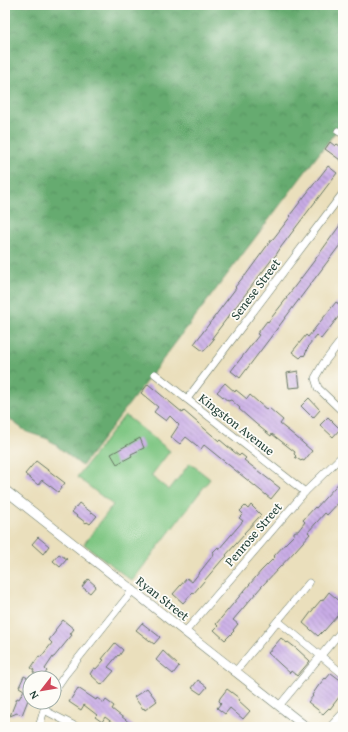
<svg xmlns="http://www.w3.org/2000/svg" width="348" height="732" font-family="'Gentium Book Plus',serif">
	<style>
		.green { fill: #7ec682; stroke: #4e825b }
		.forest { fill: url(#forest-crowns); stroke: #427452 }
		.building { fill: url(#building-back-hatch) }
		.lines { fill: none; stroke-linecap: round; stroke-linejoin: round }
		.minor-casing { stroke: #667664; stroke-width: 8 }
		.tertiary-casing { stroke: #667664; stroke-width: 10 }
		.minor { stroke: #fff; stroke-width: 7 }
		.tertiary { stroke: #fff; stroke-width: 9 }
		.labels { text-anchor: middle; stroke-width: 3.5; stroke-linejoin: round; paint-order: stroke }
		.street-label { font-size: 13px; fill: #1f3d34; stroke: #fdfcf7 }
	</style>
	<defs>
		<pattern id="forest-crowns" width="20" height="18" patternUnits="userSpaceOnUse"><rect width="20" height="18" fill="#66ab70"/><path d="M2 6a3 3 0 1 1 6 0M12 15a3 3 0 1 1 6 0" fill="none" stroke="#538c5d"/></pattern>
		<pattern id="building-back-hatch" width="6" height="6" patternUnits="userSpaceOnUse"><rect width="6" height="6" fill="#c9ace6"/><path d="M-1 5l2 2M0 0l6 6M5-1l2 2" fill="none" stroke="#a38dbb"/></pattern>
	</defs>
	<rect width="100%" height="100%" fill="#fdfcf7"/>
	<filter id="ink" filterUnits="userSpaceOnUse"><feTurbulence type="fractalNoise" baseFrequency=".025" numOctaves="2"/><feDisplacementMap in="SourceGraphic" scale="8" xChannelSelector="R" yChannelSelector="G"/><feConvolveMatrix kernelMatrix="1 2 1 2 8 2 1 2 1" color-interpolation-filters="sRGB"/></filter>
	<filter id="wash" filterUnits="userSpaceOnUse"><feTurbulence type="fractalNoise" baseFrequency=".012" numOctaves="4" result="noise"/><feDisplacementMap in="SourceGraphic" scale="16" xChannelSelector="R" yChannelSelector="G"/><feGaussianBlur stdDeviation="0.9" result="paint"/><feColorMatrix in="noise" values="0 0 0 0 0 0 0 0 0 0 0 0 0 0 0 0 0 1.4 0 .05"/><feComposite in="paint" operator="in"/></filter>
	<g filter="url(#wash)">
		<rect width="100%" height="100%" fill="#eadfbc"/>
		<path class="green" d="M125 415 170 451 151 476 169 490 190 463 210 479 132 581 84 544 113 505 77 477Z"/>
		<path class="forest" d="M5 5H343V122L82 466 48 439 27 432 5 416Z"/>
		<g id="blocks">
			<g class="building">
				<path d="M330 142 335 146 337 144 343 148V162L325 149Z"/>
				<path d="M328 166 337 173 281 247 276 255 273 258 212 338 214 339 204 351H203L194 344 236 288 235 287 244 276H245L272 239H273L291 216 290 215Z"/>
				<path d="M343 221V241L240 378 231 371 259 335 257 334 267 321 268 322 287 298H286L314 261Z"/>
				<path d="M336 302 343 307V311L321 339 317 335 308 346 309 347 306 350 307 351 304 356 303 355 300 358 292 352 306 335 308 337Z"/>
				<path d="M298 371 300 387 289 388 287 373Z"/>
				<path d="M225 383 235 392 236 390 247 399 250 395 267 410 269 408 283 420 280 424 295 436 312 451 304 461 302 460 301 461 295 457 296 456 294 454 295 452 272 434 271 436 256 424 239 409 240 408 231 400 228 401 217 392Z"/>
				<path d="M148 384 171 403 183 413 184 411 219 441 220 440 239 456 241 454 246 458 244 460 280 488 271 499 204 445 201 449 186 437 180 444 171 437 179 425 170 416 166 421 154 412 158 407 141 393Z"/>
				<path d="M309 398 320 410 313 418 301 406Z"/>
				<path d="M328 417 340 429 333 437 320 425Z"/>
				<path d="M140 438 144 448 131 454 132 456 117 464 111 454Z"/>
				<path d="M36 461 65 483 58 492 42 480 38 485 25 474Z"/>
				<path d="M343 478V498L327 515 325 513 308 532 310 534 295 551 262 586 233 620 238 624 233 630 234 631 225 640 214 630 218 626 216 624 261 571 275 557 274 556 286 543 294 535V532L296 531H298L305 522 303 520 315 507 316 508Z"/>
				<path d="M79 503 92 513V512L97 516 90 524 87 522 86 523 72 512Z"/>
				<path d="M251 505 261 515 244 533 245 534 226 555 227 556 222 561V560L193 594 192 593 183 603 173 594 187 578 192 582 214 554 213 552 218 547 219 549 243 521 239 518 243 514 240 511 245 506 248 509Z"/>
				<path d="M38 537 49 546 43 554 32 544Z"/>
				<path d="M59 554 67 559 60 567 53 561Z"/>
				<path d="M88 579 96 586 90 593 82 587Z"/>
				<path d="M329 592 343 604V607L337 614 338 615 324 631V630L318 636 303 623 315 607 321 600 322 601Z"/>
				<path d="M63 620 74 629 70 634 72 635 54 657H53L45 669 47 671 42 678 33 672 34 670 31 668 39 656 41 657 52 643 49 640 56 631 55 630Z"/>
				<path d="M142 623 160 637 154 644 136 630Z"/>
				<path d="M281 638 287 643 288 642 297 649 310 661 297 676 291 671 290 673 281 665 268 653Z"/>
				<path d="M115 643 123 650 119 656 118 655 108 667 114 671 102 685 90 674 94 668 96 669 104 660 102 659Z"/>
				<path d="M163 651 179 666 173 674 156 660Z"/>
				<path d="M331 673 343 682V692L330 709 329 708 323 714 308 702 313 696 312 695 319 685 325 678 326 679Z"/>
				<path d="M24 676 30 679V695L22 715 17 713 10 716 17 698 19 699 24 690 19 687Z"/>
				<path d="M198 680 207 687 201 694 192 688Z"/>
				<path d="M78 688 96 700 97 698 104 703 106 700 114 706 112 709 135 727H118L105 717 102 722 95 717 97 715 84 705 81 710 69 702Z"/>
				<path d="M147 688 157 701 145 710 144 708 143 709 134 697Z"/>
				<path d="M227 689 239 698 238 700 250 711 243 719 230 708 225 714 217 708 221 703 219 701 220 698Z"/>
			</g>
		</g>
	</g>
	<g filter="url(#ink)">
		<use href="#blocks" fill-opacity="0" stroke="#667664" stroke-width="1"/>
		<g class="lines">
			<defs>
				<g id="minor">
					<path d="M338 131 343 134"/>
					<path d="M343 338 323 364 315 378 318 388 343 412"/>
					<path d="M155 374 305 492"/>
					<path d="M187 399 343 193"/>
					<path d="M278 621 343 674"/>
					<path d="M185 632 305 492 343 455"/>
					<path d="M235 672 309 583"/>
					<path d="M54 691 65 675 132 591"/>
					<path d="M279 706 343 629"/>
					<path d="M44 710 77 727"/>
					<path d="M39 727 44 710 48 702"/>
					<path d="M330 727 343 713"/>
				</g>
				<path id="tertiary" d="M5 490 306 727"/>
			</defs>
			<use href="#minor" class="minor-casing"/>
			<use href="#tertiary" class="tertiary-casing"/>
			<use href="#minor" class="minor"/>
			<use href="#tertiary" class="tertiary"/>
		</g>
	</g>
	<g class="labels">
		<g class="street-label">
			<text transform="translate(255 289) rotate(-53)" y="5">Senese Street</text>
			<text transform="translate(237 424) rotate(38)" y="5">Kingston Avenue</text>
			<text transform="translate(253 534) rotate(-49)" y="5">Penrose Street</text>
			<text transform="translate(163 598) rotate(38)" y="5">Ryan Street</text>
		</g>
	</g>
	<rect width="348" height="732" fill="none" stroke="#fdfcf7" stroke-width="20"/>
	<g transform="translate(42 690) rotate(239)"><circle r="19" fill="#fdfcf7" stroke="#a4b0a9"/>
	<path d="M0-3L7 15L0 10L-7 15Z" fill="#d1495b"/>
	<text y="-6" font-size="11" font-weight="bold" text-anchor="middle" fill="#1f3d34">N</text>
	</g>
</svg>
